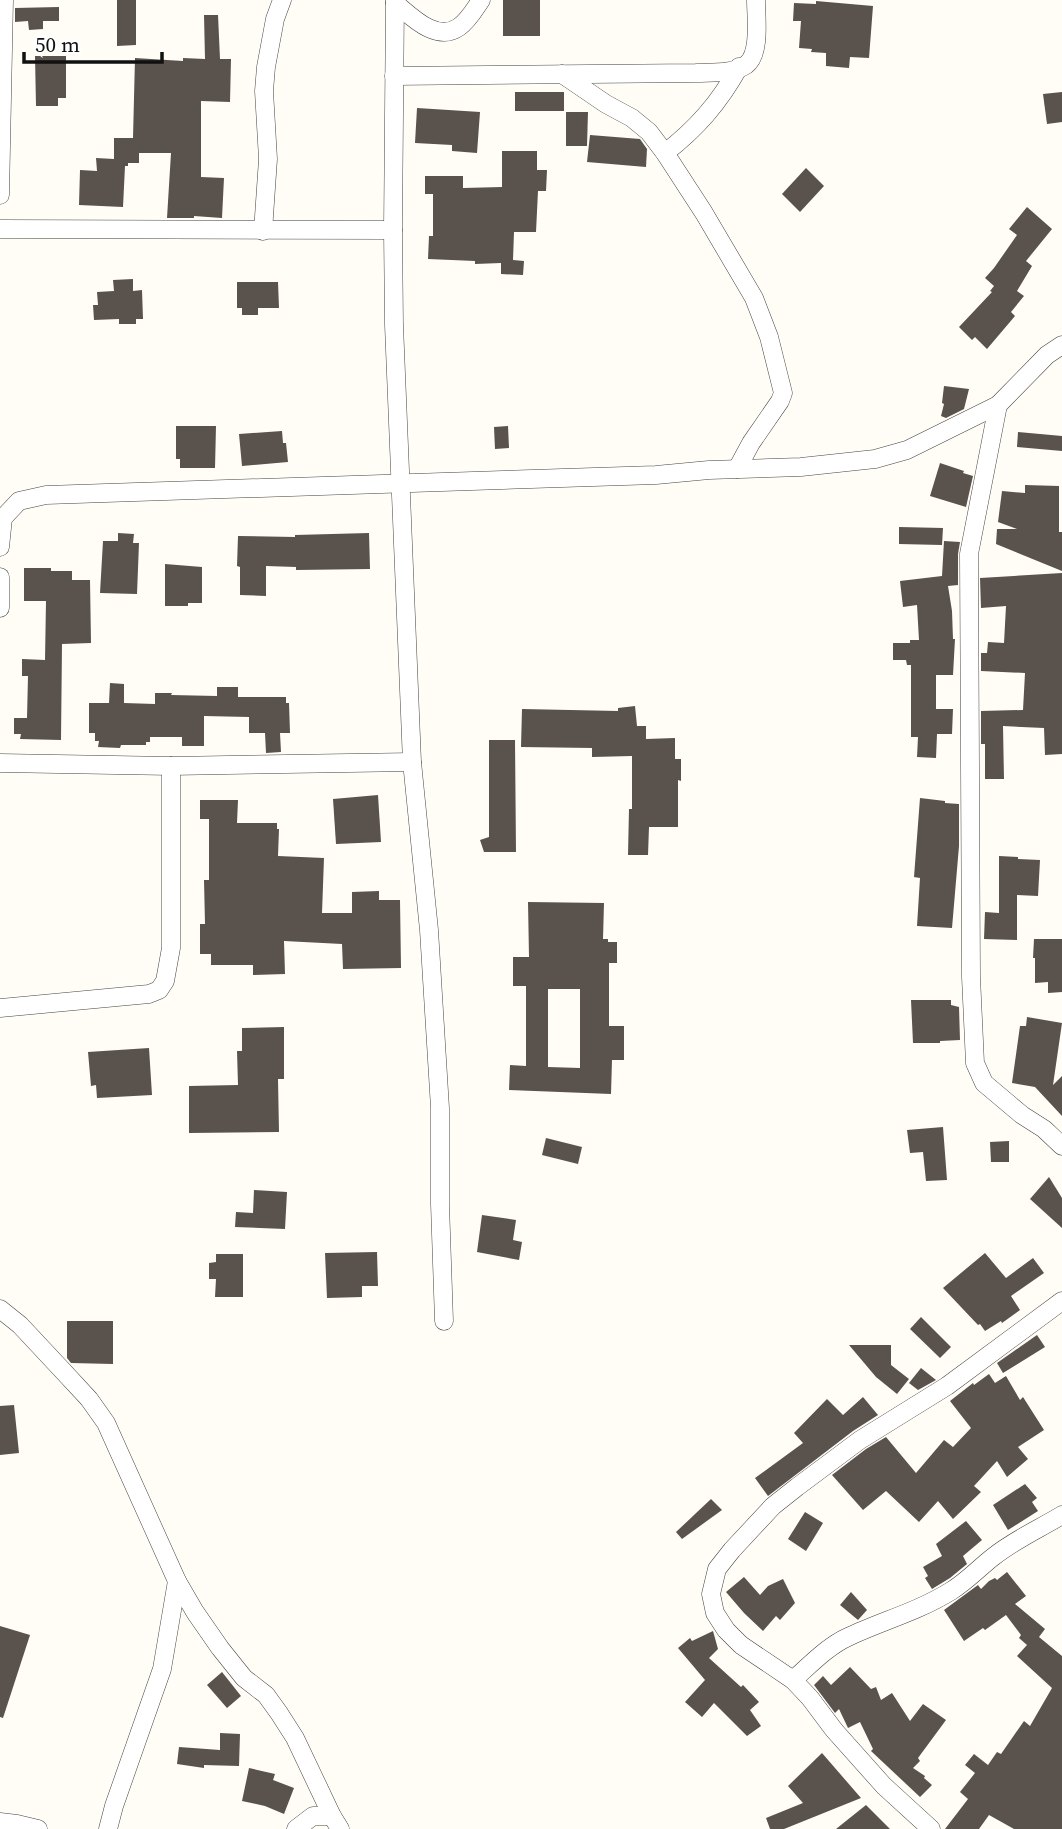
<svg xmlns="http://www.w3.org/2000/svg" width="1062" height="1829" font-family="'Source Serif 4',serif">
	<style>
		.building { fill: #5a524d; fill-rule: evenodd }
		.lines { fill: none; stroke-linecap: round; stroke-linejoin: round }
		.minor-casing { stroke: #444; stroke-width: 19 }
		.minor { stroke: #fff; stroke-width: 18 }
	</style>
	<rect width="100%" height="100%" fill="#fffdf5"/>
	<g class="building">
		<path d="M117 0H136V45L117 46Z"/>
		<rect x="503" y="0" width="37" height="36"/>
		<path d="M816 1 873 6 869 58 850 57 849 68 826 66V53L811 52 812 49 799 48 801 21H793L794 3 816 4Z"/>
		<path d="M59 7V21H43V29L29 30 28 21 15 22V8Z"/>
		<path d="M204 15H218L220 59H231L230 102 201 101V177L224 178 222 218 194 216V218H167L171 153H139V163H128V166H125L123 207 79 205 80 170 97 171 96 158 114 159V138H133L135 58 183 61V58L205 59Z"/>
		<path d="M35 56H66V98H58V106H36Z"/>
		<rect x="515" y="92" width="49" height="19"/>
		<path d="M1062 92V122L1047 124 1043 94Z"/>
		<path d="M417 108 480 112 477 153 452 151V145L415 143Z"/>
		<path d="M566 112H588L587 146H566Z"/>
		<path d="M590 135 640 139 647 149 646 167 587 162Z"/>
		<path d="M502 151H537V170H547L546 191H538L536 232H514L513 260 524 261 523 275 501 274V263L475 264V261L428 259 429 236H433V194H425V176H463V188L502 187Z"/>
		<path d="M806 168 824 186 800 212 782 194Z"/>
		<path d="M1027 207 1052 229 1026 261 1032 266 1017 291 1024 296 1011 312 1015 316 987 349 975 337 972 340 959 327 992 292 990 291 994 286 985 278 994 268 1017 235 1009 229Z"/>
		<path d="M133 279V291L142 290 143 319H136V324H119V319L94 320 93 305H98L97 292 114 291 113 280Z"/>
		<path d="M237 282H278L279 308H258V315H242V308H237Z"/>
		<path d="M944 386 969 389 964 409 946 418 941 416 944 404 942 403Z"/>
		<path d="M176 426H216L215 468H180V459H176Z"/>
		<path d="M508 426 509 448 495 449 494 427Z"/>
		<path d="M282 431 283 443H286L288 462 242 466 239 434Z"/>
		<path d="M1018 432 1062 436V451L1017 447Z"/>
		<path d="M940 463 964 471 963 473 973 476 966 507 930 496Z"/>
		<path d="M1025 485 1059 486V532H1062V571L996 544 997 529H1017L998 522 1002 491 1025 493Z"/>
		<path d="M899 527 943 528 942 545 899 544Z"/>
		<path d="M118 533 134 534 133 543H139L137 594 100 593 103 541H118Z"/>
		<path d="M369 533 370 569 296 570V567L266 566V596L240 595V567L237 566 238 536 295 537V535Z"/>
		<path d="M944 541 960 542 958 554V585L948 586 952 611 953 639H955L953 675H936V709H953L952 734H937L936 758 917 757 918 737H911V665H907L906 660H893V643H910V640H919L917 605 903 607 900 581 942 576Z"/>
		<path d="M165 564 202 567V603H188V606H165Z"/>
		<path d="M24 568H51V571H72V580H90L91 643 62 644 61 740 20 739 21 734H14V718H27L28 676H22V659L45 660 46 601H24Z"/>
		<path d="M1062 573V754L1045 755 1044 728 1003 726 1004 779H985V744H981V711L1023 710 1025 673 981 671V653H987L988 642 1004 643 1006 606 981 608 980 578Z"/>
		<path d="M110 683 124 684V703L155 704V693H172L171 695 217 696V687H238V697H286V703H289L290 733H280L281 752 266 753 265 733H249V717L204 716V746H182V737H150V742H146V745H121L120 748 98 747 99 741H95V733H89V703H109Z"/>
		<path d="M635 706 637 726H646V739L675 738V759H681V781L678 780V827H649L648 855H628L629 809H632V756L592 757V748L521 747 522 709 618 711V708Z"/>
		<path d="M489 740H515L516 852H484L480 840 489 837Z"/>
		<path d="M378 795 381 842 336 844 333 799Z"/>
		<path d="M920 798 945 801V803L959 804V846L952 928 917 926 920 878 914 877Z"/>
		<path d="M200 800H238L237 823H277V829H279L278 856 324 858 322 913H352V892L379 891V900H400L401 968 343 969 342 944 284 941 285 974 253 975V965H211V954H200V924H205L204 880H209V819H200Z"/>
		<path d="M999 856 1018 857V859L1040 860 1038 896 1017 895V940L984 939 985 912 999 913Z"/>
		<path d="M528 902 604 903 603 939H608V942H617V963H609V1026H624V1060H612L611 1094 509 1090 510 1065 526 1066V986H513V957H529ZM548 989H580V1068L548 1067Z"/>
		<path d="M1034 939H1062V992L1048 993V982L1035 983V958H1033Z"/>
		<path d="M911 1000H951V1005L959 1007 960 1040 940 1041V1043H913Z"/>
		<path d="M1027 1017 1062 1023 1053 1085 1062 1076V1116L1035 1087 1012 1083 1020 1026H1026Z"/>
		<path d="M284 1027V1079H278L279 1132 189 1133V1086L238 1085 237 1051H242V1028Z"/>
		<path d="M149 1048 152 1095 97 1098 96 1085 91 1086 88 1052Z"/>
		<path d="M943 1127 947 1180 926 1181 923 1152 910 1153 907 1130Z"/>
		<path d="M546 1138 582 1147 578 1164 542 1155Z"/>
		<path d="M1009 1141V1162H991L990 1142Z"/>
		<path d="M1049 1177 1062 1198V1228L1030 1199Z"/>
		<path d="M254 1190 287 1192 285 1229 235 1227 236 1212 253 1213Z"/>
		<path d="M482 1215 516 1220 513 1240 522 1242 519 1260 477 1252Z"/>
		<path d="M377 1252 378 1286H362V1297L327 1298 325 1253Z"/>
		<path d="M985 1253 1006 1278 1033 1258 1044 1273 1011 1296 1020 1310 1002 1323 1001 1321 985 1331 980 1324 978 1325 943 1288Z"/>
		<path d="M216 1254H243V1297H215L216 1279H209V1263L216 1262Z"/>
		<path d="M921 1317 951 1347 940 1358 910 1329Z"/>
		<path d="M67 1321H113V1364L71 1363 67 1358Z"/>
		<path d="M1037 1335 1045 1347 1003 1373 997 1363Z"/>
		<path d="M849 1345H891V1365L909 1379 897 1394 876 1377Z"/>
		<path d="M921 1368 936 1380 918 1390 909 1383Z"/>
		<path d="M989 1374 995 1383 1006 1376 1020 1400 1023 1397 1044 1430 1018 1447 1028 1459 1007 1477 997 1461 974 1486 981 1492 953 1519 938 1501 919 1522 886 1491 863 1510 832 1475 866 1449 886 1437 916 1473 944 1440 953 1447 971 1428 950 1401 973 1383 974 1385Z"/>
		<path d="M863 1397 878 1415 853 1431 768 1496 755 1478 803 1443 794 1433 827 1399 843 1415Z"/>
		<path d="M14 1405 19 1453 0 1455V1406Z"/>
		<path d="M1025 1484 1037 1498 1032 1502 1038 1511 1008 1530 993 1505Z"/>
		<path d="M711 1499 722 1510 682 1539 676 1532Z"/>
		<path d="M805 1512 823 1523 806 1551 788 1539Z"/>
		<path d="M966 1521 982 1540 963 1556 967 1564 950 1578 932 1589 925 1578 928 1576 923 1567 942 1556 936 1544Z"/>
		<path d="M1007 1572 1026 1596 1015 1604 1045 1629 1039 1637 1062 1656V1829H1014L989 1815 979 1829H945L968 1799 960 1792 975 1773 965 1765 974 1754 988 1765 997 1752 1001 1754 1024 1721 1030 1726 1052 1688 1017 1656 1027 1645 1019 1638 1021 1635 1006 1615 985 1630 983 1628 964 1641 944 1610 978 1585 981 1589 989 1581 995 1578 997 1580Z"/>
		<path d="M744 1577 760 1595 768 1586 783 1579 795 1603 780 1620 776 1616 763 1631 744 1613 726 1592Z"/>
		<path d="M851 1592 867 1610 858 1620 840 1605Z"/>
		<path d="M0 1626 30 1635 3 1718 0 1717Z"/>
		<path d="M713 1631 718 1649 709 1658 741 1687 743 1685 759 1702 750 1710 761 1726 747 1736 714 1703 702 1717 685 1702 705 1680 678 1648 690 1638 692 1641Z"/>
		<path d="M850 1667 871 1689 876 1687 881 1700 892 1693 910 1721 923 1704 946 1720 918 1758 920 1761 913 1768 925 1776 924 1778 932 1785 920 1797 871 1751 873 1749 860 1722 848 1728 839 1709 835 1713 814 1685 823 1676 831 1685Z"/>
		<path d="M222 1672 241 1696 227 1708 207 1685Z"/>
		<path d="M220 1733 240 1734 239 1766 204 1765V1768L177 1764 179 1747 220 1750Z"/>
		<path d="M822 1753 861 1798 784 1829H770L766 1818 803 1803 788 1786Z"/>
		<path d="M249 1768 275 1774 273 1780 294 1788 284 1814 265 1806 242 1801Z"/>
		<path d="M866 1805 890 1829H836Z"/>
	</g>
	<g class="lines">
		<defs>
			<g id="minor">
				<path d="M395 0 393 230 394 325 412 762 429 930 440 1108V1204L444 1321"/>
				<path d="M395 3C411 16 436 43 459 27 468 21 475 9 481 0"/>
				<path d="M562 74 606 104 632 118 649 132 665 153 704 213 754 298 769 337 783 393 780 401 751 443 737 469"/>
				<path d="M394 76 696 73C711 72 733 74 746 65 761 54 756 17 756 0"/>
				<path d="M665 153C697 128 719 103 739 67"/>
				<path d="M0 195 4 0"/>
				<path d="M0 229 393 230"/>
				<path d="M263 231 268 159 264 91 266 67 275 19 282 0"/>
				<path d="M998 405 969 554 971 977 975 1063 984 1083 1022 1115 1044 1129 1062 1146"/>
				<path d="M0 547 3 518 19 501 46 495 656 475 709 470 801 467 875 459 907 450 998 405 1047 355 1062 345"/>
				<path d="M0 577V608"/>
				<path d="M0 763 171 766 412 762"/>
				<path d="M0 1008 149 994 159 990 165 981 171 948V766"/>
				<path d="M0 1309 20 1325 63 1371 89 1399 106 1423 177 1581 195 1612 220 1648 244 1678 266 1695 279 1713 295 1738 332 1816 340 1829"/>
				<path d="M793 1680C810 1665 828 1646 848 1637 882 1621 919 1611 951 1591 967 1581 979 1568 993 1557 1014 1540 1039 1529 1062 1515"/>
				<path d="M0 1822 17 1824 38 1829"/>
				<path d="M108 1829 114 1806 162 1669 177 1581"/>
				<path d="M296 1829 313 1816H332"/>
				<path d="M931 1829 884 1786 834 1730 810 1698 793 1680 741 1645 726 1630 715 1613 711 1594 717 1569 732 1550 773 1506 797 1487 860 1440 947 1386 1062 1301"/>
			</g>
		</defs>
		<use href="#minor" class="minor-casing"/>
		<use href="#minor" class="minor"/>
	</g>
	<path d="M24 52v10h138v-10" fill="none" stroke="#111111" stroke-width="3.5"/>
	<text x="35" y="52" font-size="21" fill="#111111" stroke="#ffffff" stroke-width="5" paint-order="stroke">50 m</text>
</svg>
